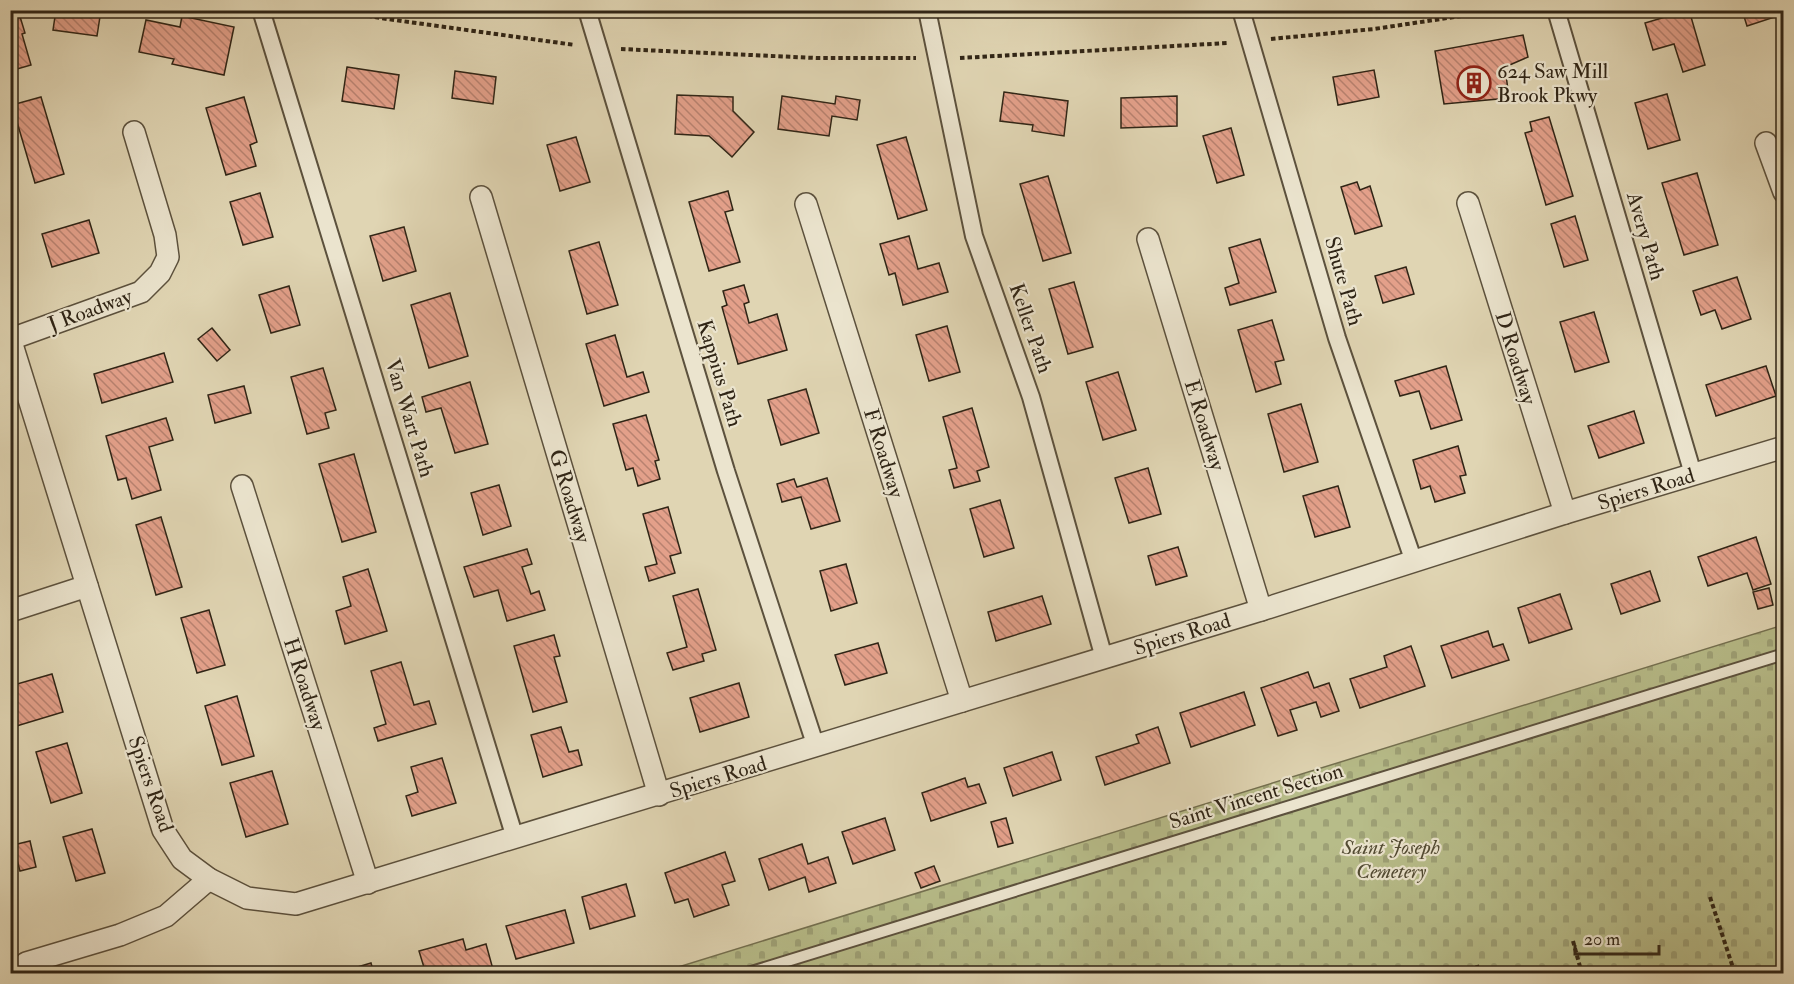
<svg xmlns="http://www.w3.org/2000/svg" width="1794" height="984" font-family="'IM FELL Double Pica',serif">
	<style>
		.cemetery { fill: url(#cemetery-stones); stroke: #747050; stroke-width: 1.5 }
		.building { fill: url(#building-back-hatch); stroke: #302516; stroke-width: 1.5 }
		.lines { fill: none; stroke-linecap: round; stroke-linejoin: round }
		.service-casing { stroke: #5c513d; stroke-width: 14 }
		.pedestrian-casing { stroke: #5c513d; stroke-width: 20 }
		.minor-casing { stroke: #5c513d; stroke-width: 24 }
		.path { stroke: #302516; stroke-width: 4; stroke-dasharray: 4.5 3; stroke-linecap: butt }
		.service { stroke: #ebe4ce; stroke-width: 10 }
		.pedestrian { stroke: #ebe4ce; stroke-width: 16 }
		.minor { stroke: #ebe4ce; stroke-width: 21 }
		.labels { text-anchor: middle; stroke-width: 4.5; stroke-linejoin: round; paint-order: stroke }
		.poi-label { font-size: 21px; fill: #302516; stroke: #ebe4ce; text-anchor: start }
		.street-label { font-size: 21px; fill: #302516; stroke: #ebe4ce }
		.park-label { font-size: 21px; font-style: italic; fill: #524b33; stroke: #ebe4ce }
	</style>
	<defs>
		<pattern id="cemetery-stones" width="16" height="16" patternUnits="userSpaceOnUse" patternTransform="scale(1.5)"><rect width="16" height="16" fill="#b7bc89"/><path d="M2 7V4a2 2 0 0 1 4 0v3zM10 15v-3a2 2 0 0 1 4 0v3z" fill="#9ea176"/></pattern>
		<pattern id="building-back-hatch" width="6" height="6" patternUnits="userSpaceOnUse" patternTransform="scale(1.5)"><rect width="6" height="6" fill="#e3a08a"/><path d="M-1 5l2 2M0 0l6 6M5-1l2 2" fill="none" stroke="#b88270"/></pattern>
	</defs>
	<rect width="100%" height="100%" fill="#e0d5b3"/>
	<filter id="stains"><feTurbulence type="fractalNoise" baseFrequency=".00333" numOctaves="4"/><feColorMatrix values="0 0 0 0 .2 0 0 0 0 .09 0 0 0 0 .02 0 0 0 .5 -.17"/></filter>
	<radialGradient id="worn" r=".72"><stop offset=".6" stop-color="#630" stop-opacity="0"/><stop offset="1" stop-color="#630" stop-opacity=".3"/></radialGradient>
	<path class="cemetery" d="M1783 625V973H659Z"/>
	<g class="building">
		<path d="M10 10H18L25 33 22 34 31 65 10 71Z"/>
		<path d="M56 10H101L97 36 53 30Z"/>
		<path d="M1689 10 1705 65 1683 72 1674 44 1653 50 1645 23Z"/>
		<path d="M1742 10H1783L1784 14 1747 26Z"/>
		<path d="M182 16 234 27 224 75 172 64 174 59 139 52 146 20 180 27Z"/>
		<path d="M1523 35 1528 57 1505 67 1509 98 1444 104 1435 51Z"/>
		<path d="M347 67 399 75 394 109 342 101Z"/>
		<path d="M1374 70 1379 97 1338 105 1333 77Z"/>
		<path d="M455 71 496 77 493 104 452 98Z"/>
		<path d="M1004 92 1068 101 1064 136 1032 131 1033 125 1000 121Z"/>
		<path d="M1667 94 1680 140 1648 149 1635 103Z"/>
		<path d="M677 95 733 97V111L754 132 732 157 709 136 675 134Z"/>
		<path d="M782 96 835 104 836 96 860 100 857 120 832 116 829 136 778 129Z"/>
		<path d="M1177 96V126L1121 128V98Z"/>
		<path d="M41 97 64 174 35 183 12 105Z"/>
		<path d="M244 97 257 142 250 145 256 166 226 175 206 108Z"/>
		<path d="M1549 117 1573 196 1546 205 1525 133 1532 131 1530 122Z"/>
		<path d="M1231 128 1244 175 1217 183 1203 136Z"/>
		<path d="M576 137 590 182 560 191 547 145Z"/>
		<path d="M906 137 927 210 898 219 877 145Z"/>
		<path d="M1697 173 1718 245 1684 255 1662 183Z"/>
		<path d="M1048 176 1071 253 1043 261 1020 184Z"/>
		<path d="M1357 182 1360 190 1370 186 1382 226 1355 234 1341 187Z"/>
		<path d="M728 191 733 210 725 212 740 262 709 271 689 202Z"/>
		<path d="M260 193 273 237 243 245 230 202Z"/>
		<path d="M1575 216 1588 260 1564 267 1551 224Z"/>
		<path d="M89 220 99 253 52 267 42 234Z"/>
		<path d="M404 227 416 271 383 281 370 236Z"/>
		<path d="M909 236 918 269 939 263 948 292 903 305 895 273 889 275 880 244Z"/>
		<path d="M1260 239 1276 292 1230 305 1225 288 1239 283 1229 248Z"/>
		<path d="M599 242 618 305 587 314 569 251Z"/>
		<path d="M1406 267 1414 294 1383 303 1375 276Z"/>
		<path d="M1737 277 1751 319 1722 329 1715 310 1701 315 1693 291Z"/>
		<path d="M1074 282 1093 347 1068 354 1049 289Z"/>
		<path d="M744 285 749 302 744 304 749 323 777 314 787 350 738 364 722 307 727 305 723 291Z"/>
		<path d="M289 286 300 325 271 333 259 295Z"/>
		<path d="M450 293 468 356 429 368 411 305Z"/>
		<path d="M1594 312 1609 362 1575 372 1560 322Z"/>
		<path d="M1272 320 1284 360 1275 362 1281 384 1256 392 1238 330Z"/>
		<path d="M947 326 960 372 929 381 916 335Z"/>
		<path d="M212 328 230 350 217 361 198 339Z"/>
		<path d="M615 335 627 377 643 372 649 392 604 406 586 344Z"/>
		<path d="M164 353 173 382 102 403 94 374Z"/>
		<path d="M1446 366 1462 420 1431 429 1419 391 1400 396 1395 381Z"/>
		<path d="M1766 366 1776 396 1716 416 1706 385Z"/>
		<path d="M323 368 336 410 325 413 329 428 307 434 291 377Z"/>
		<path d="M1118 372 1136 430 1103 440 1086 382Z"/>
		<path d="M470 382 488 444 455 453 441 408 426 412 422 397Z"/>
		<path d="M244 386 251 413 215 423 208 395Z"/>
		<path d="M806 389 819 433 781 445 768 400Z"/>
		<path d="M1301 404 1318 462 1284 472 1268 414Z"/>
		<path d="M972 408 989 467 977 471 980 481 954 488 949 470 957 468 943 417Z"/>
		<path d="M1634 411 1644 443 1599 458 1588 426Z"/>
		<path d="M646 415 659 460 655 461 660 479 638 486 633 468 626 470 613 424Z"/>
		<path d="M166 418 173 440 149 447 161 490 132 499 126 478 118 480 106 436Z"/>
		<path d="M1458 446 1466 475 1460 476 1465 493 1435 502 1430 486 1421 489 1413 460Z"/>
		<path d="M354 454 376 532 342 542 319 464Z"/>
		<path d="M1148 468 1161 514 1129 523 1115 478Z"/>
		<path d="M827 478 840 521 811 529 801 497 782 502 777 484 794 479 797 487Z"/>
		<path d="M499 485 511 526 483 535 471 493Z"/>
		<path d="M1338 486 1350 527 1315 537 1303 496Z"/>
		<path d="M1000 500 1014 548 984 557 970 509Z"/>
		<path d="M668 507 681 553 670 556 675 573 649 581 645 567 657 564 643 514Z"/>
		<path d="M161 517 182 587 156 595 136 525Z"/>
		<path d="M1756 537 1771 584 1753 590 1747 573 1708 586 1698 557Z"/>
		<path d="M1178 547 1187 576 1156 585 1148 556Z"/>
		<path d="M527 549 532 564 522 567 531 594 539 591 545 610 507 621 498 590 474 597 464 567Z"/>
		<path d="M846 564 857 603 831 611 820 571Z"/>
		<path d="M368 569 387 631 345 644 336 611 351 606 343 577Z"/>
		<path d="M1650 571 1660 601 1621 614 1611 584Z"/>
		<path d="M1769 588 1773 605 1758 609 1753 592Z"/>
		<path d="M698 589 716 650 702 654 704 661 673 670 667 653 687 647 673 596Z"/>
		<path d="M1560 594 1572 629 1529 643 1518 608Z"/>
		<path d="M1042 596 1051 624 996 641 988 612Z"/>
		<path d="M209 610 225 665 197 673 181 618Z"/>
		<path d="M1488 631 1493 647 1503 644 1509 660 1452 678 1441 646Z"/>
		<path d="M554 635 560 656 554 657 567 702 533 712 514 646Z"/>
		<path d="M878 643 887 673 845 685 835 655Z"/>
		<path d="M1411 646 1425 686 1360 708 1350 679 1387 667 1384 656Z"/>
		<path d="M401 662 414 705 429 701 436 724 378 741 374 728 386 724 371 671Z"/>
		<path d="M1308 672 1314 688 1329 683 1339 711 1321 717 1316 702 1290 710 1297 730 1278 736 1261 688Z"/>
		<path d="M52 674 63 712 10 728V686Z"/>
		<path d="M739 683 749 717 700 732 690 698Z"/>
		<path d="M1244 692 1255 725 1191 747 1180 713Z"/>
		<path d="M237 696 254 756 222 765 205 706Z"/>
		<path d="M561 727 569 752 578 750 582 765 543 777 531 735Z"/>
		<path d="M1158 727 1170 763 1105 785 1096 757 1139 743 1136 735Z"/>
		<path d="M67 743 82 793 51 803 36 752Z"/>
		<path d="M1052 752 1061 780 1013 796 1004 768Z"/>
		<path d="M442 758 456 803 412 816 406 796 418 792 411 767Z"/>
		<path d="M272 771 288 824 246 837 230 783Z"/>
		<path d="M965 778 968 787 979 784 986 803 931 821 922 793Z"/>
		<path d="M885 818 895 850 853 864 842 832Z"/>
		<path d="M1006 818 1013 843 998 847 991 822Z"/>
		<path d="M92 829 105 873 76 881 63 837Z"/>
		<path d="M30 841 36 867 20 871 13 845Z"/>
		<path d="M802 844 808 864 828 857 836 883 809 892 805 877 769 890 759 859Z"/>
		<path d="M725 852 735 881 722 885 729 905 694 917 688 899 675 903 665 873Z"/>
		<path d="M934 866 940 881 921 888 915 873Z"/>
		<path d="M626 884 635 916 590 929 582 897Z"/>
		<path d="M565 910 574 943 516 959 506 926Z"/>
		<path d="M463 939 466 950 486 944 494 973 426 974 419 951Z"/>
		<path d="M371 963 374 974H334Z"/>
	</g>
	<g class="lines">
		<defs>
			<path id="service" d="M745 974 1784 654"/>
			<g id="pedestrian">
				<path d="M261 10 515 838"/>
				<path d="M587 10 726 471 816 747"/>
				<path d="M927 10 974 236 1031 397 1104 658"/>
				<path d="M1241 10 1337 338 1414 562"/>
				<path d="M1556 10 1693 474"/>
			</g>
			<g id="minor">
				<path d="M1766 143 1784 192"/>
				<path d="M481 197 659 795"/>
				<path d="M1468 203 1565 513"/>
				<path d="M806 204 962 701"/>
				<path d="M1148 239 1261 610"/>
				<path d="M10 338 163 830 182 859 209 879 247 898 296 904 1261 610 1565 513 1784 447"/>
				<path d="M11 339 141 292 160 273 168 257 165 235 134 132"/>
				<path d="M242 486 368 883"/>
				<path d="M10 611 87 586"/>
				<path d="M26 963 120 935 166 916 209 879"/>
			</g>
		</defs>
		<use href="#service" class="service-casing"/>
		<use href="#pedestrian" class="pedestrian-casing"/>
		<use href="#minor" class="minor-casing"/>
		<g class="path">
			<path d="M338 10 380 18 575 45"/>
			<path d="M1271 39 1374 29 1501 10"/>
			<path d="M621 49 816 58H916"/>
			<path d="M960 58 1228 43"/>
			<path d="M1710 897 1735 974"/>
			<path d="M1573 941 1582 974"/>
			<path d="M1477 965 1479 974"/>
		</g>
		<use href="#service" class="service"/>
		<use href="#pedestrian" class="pedestrian"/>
		<use href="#minor" class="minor"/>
	</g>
	<defs>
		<symbol id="building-ring" viewBox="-11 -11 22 22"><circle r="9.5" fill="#ebe4ce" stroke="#8f2418" stroke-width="1.5"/><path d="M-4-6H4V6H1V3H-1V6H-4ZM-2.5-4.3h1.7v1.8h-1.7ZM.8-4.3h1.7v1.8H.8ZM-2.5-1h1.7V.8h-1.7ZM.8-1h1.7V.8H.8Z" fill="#8f2418"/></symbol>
	</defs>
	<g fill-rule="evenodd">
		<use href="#building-ring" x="1455" y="64" width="38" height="38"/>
	</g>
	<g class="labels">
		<g class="poi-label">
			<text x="1497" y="78">624 Saw Mill<tspan x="1497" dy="24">Brook Pkwy</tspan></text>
		</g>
		<g class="street-label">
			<text transform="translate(1646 236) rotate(74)" y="7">Avery Path</text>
			<text transform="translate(1344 281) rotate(74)" y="7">Shute Path</text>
			<text transform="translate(90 310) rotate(-20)" y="7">J Roadway</text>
			<text transform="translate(1031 328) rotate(71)" y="7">Keller Path</text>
			<text transform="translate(1516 358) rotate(73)" y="7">D Roadway</text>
			<text transform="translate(720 373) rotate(73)" y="7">Kappius Path</text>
			<text transform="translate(410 418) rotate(73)" y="7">Van Wart Path</text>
			<text transform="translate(1205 425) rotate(73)" y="7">E Roadway</text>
			<text transform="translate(884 453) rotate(73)" y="7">F Roadway</text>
			<text transform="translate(1646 489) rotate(-17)" y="7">Spiers Road</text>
			<text transform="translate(570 496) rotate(73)" y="7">G Roadway</text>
			<text transform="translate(1182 634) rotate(-17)" y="7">Spiers Road</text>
			<text transform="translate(305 684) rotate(72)" y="7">H Roadway</text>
			<text transform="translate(718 777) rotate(-17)" y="7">Spiers Road</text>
			<text transform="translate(151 784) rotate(71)" y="7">Spiers Road</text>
			<text transform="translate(1256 796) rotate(-17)" y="7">Saint Vincent Section</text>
		</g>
		<g class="park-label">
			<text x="1391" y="854">Saint Joseph<tspan x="1391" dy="24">Cemetery</tspan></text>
		</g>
	</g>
	<rect width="1794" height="984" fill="none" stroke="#e0d5b3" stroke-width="36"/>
	<rect x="12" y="12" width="1770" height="960" fill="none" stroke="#302516" stroke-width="3"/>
	<rect x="18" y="18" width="1758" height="948" fill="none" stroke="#302516" stroke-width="1.5"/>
	<path d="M1575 945v9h84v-9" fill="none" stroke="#302516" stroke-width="3"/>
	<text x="1584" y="945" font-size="18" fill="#302516" stroke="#ebe4ce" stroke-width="4.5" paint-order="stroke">20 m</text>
	<rect width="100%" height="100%" filter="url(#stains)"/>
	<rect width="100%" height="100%" fill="url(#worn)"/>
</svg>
